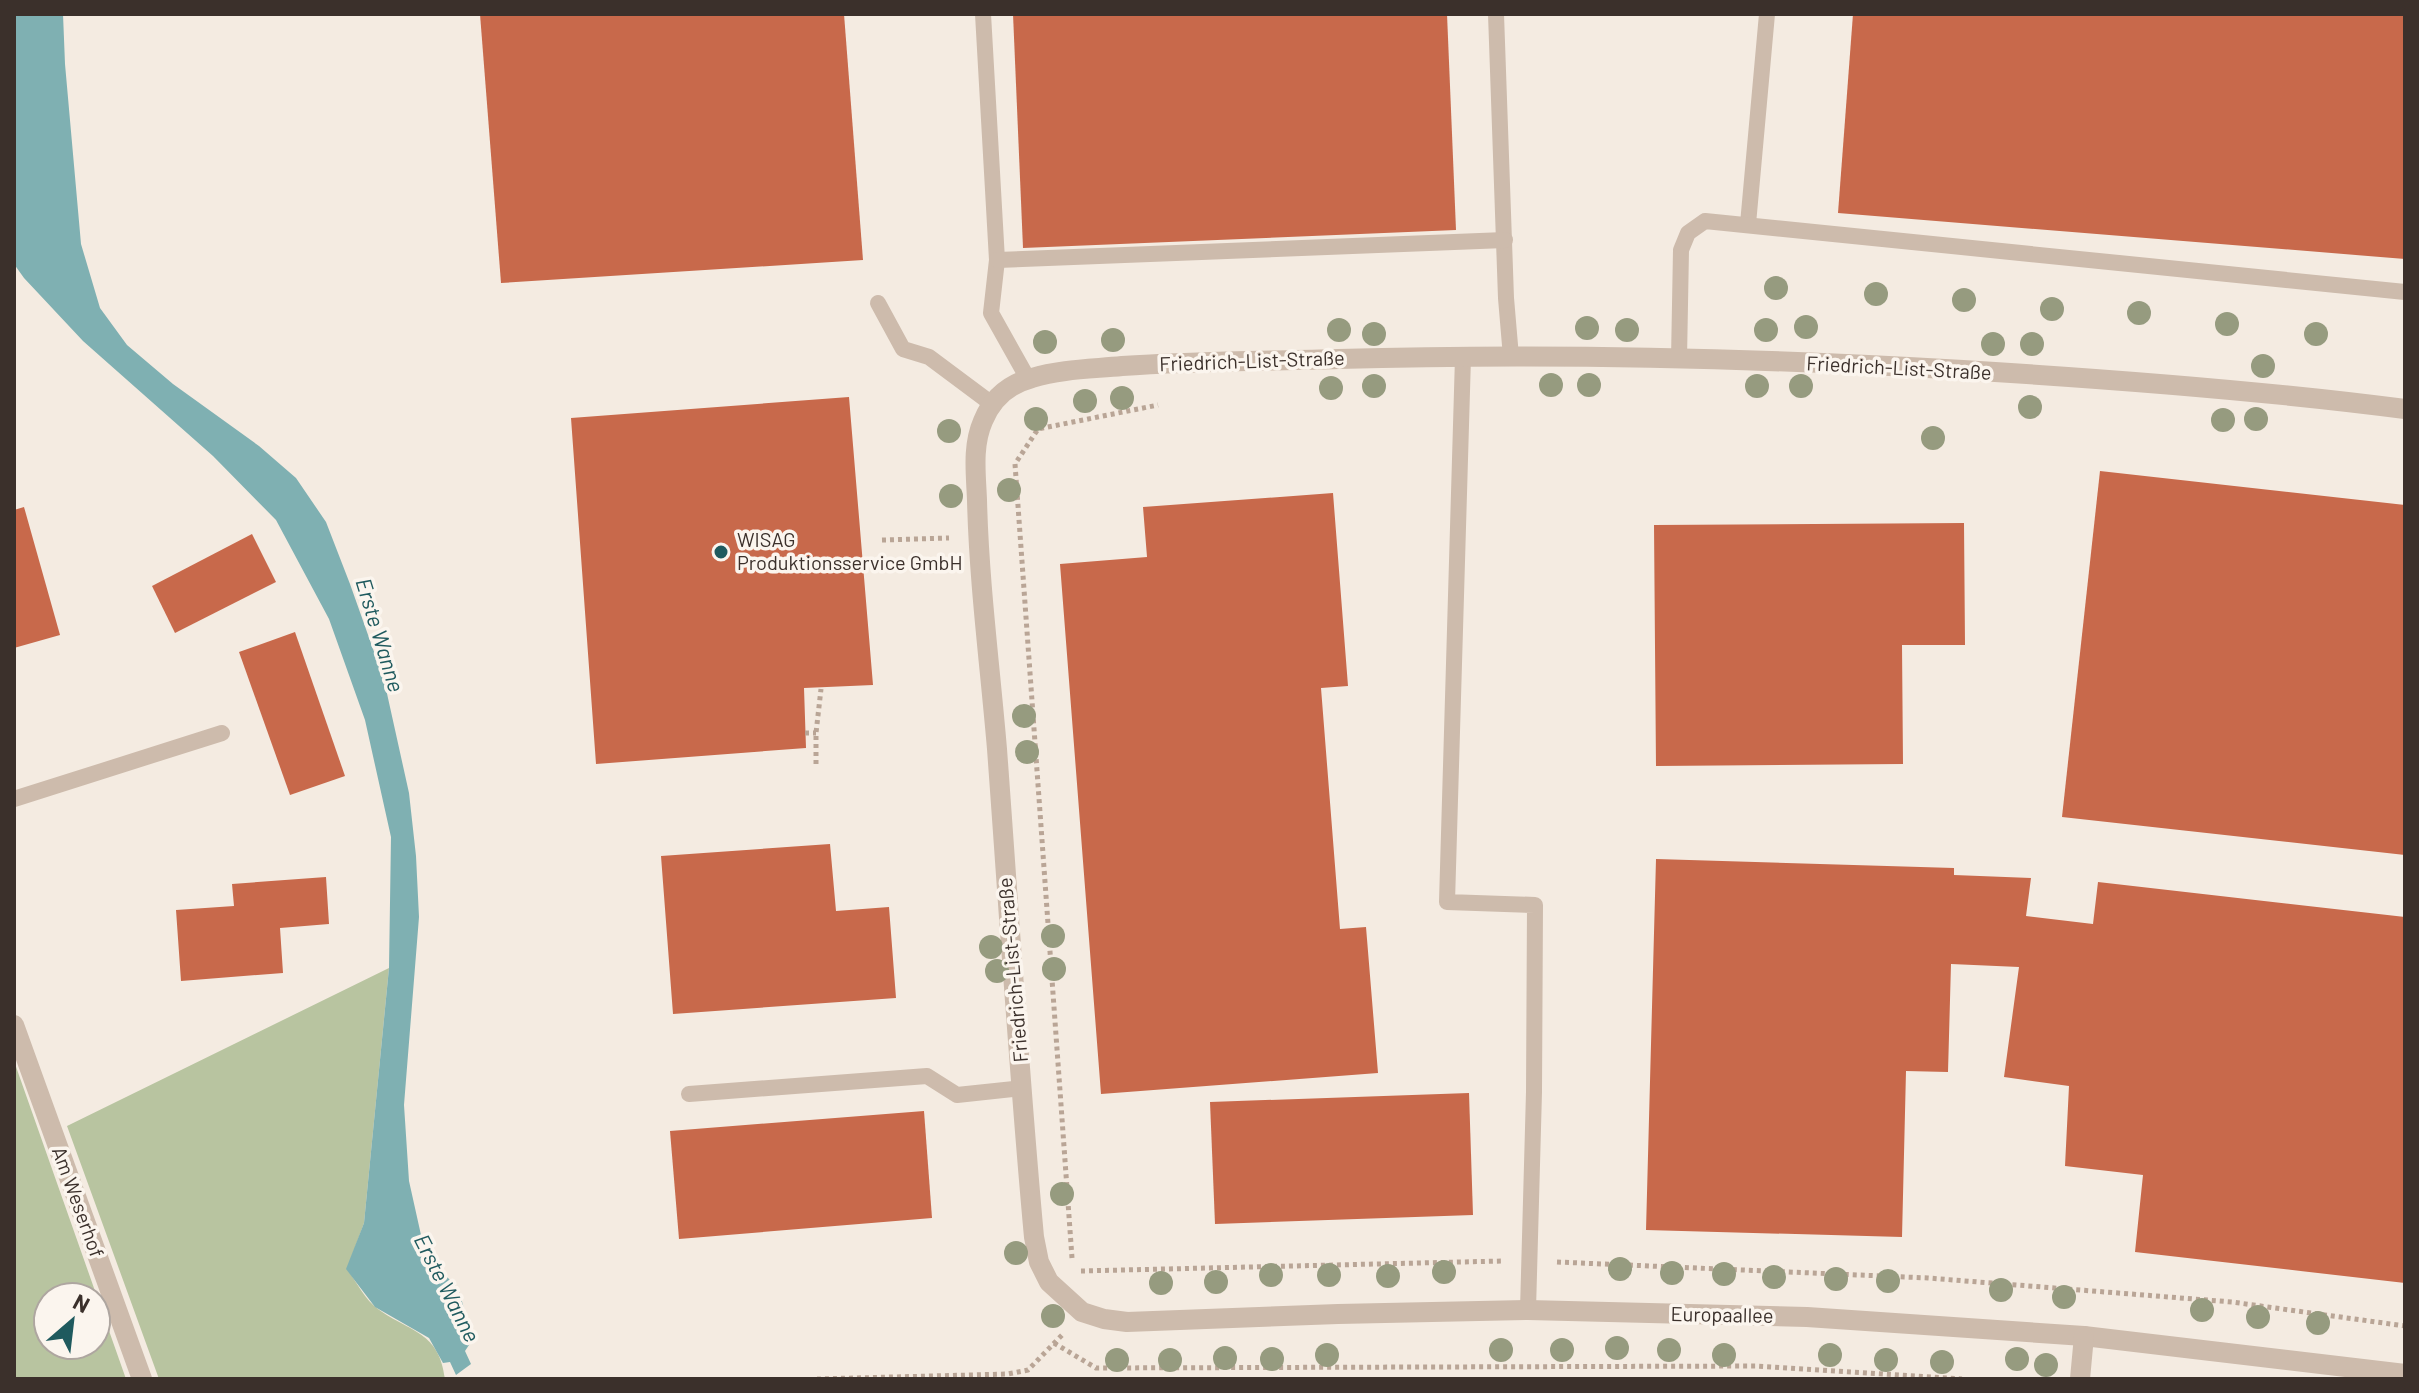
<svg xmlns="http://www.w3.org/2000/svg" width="2419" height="1393" font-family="Barlow,sans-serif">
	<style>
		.green { fill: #b8c4a0; fill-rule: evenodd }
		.water { fill: #7fb0b2 }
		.building { fill: #c8694b }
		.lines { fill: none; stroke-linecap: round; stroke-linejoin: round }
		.path { stroke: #b9a596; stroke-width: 5; stroke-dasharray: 4 4; stroke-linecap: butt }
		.service { stroke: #cdbbac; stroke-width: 16 }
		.minor { stroke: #cdbbac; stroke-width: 20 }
		.tree { fill: #969b7f }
		.poi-dot { fill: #1f5a5e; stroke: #fbf5ee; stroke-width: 3 }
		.labels { text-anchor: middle; stroke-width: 7; stroke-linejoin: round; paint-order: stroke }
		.street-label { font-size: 20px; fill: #3b302b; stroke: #fbf5ee }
		.poi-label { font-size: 20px; fill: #3b302b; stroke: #fbf5ee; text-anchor: start }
		.water-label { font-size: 22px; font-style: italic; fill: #1f5a5e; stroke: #fbf5ee }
	</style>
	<rect width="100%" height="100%" fill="#f4ebe1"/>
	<g class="green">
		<path d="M389 968 364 1223 347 1269C356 1281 365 1300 378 1309 411 1333 439 1331 445 1379H159L67 1126Z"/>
		<path d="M14 1061 126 1379H14ZM48 1297H96V1345H48Z"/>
	</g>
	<path class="water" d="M14 14H63L65 64 81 244 100 308 127 345 173 384 259 446 296 478 326 522 350 584 384 680 409 793 416 856 419 917 404 1105 409 1181 421 1235 433 1263 458 1288 473 1339 465 1351 471 1364 456 1375 450 1362 443 1363 429 1338 375 1307 346 1269 364 1223 389 968 391 837 365 720 329 619 276 520 213 456 83 341 24 278 14 264Z"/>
	<g class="building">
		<path d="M480 14H844L863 260 501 283Z"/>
		<path d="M1013 14H1447L1456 230 1023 248Z"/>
		<path d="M1853 14H2405V259L1838 213Z"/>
		<path d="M849 397 873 685 804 688 806 748 596 764 571 418Z"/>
		<path d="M2100 471 2405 505V855L2062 817Z"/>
		<path d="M1333 493 1348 686 1321 688 1340 929 1366 927 1378 1073 1101 1094 1060 564 1147 557 1143 507Z"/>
		<path d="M24 507 60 635 14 648V510Z"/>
		<path d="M1964 523 1965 645H1902L1903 764 1656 766 1654 525Z"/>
		<path d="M252 534 276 582 175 633 152 586Z"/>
		<path d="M295 632 345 776 290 795 239 652Z"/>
		<path d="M830 844 836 911 889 907 896 998 673 1014 661 856Z"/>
		<path d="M1656 859 1954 868V875L2031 878 2026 916 2093 924 2098 882 2405 917V1283L2135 1252 2143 1175 2065 1166 2069 1086 2004 1077 2019 967 1951 964 1948 1072 1906 1071 1902 1237 1646 1230Z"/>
		<path d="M326 877 329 924 280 928 283 973 181 981 176 910 234 906 232 884Z"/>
		<path d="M1469 1093 1473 1215 1215 1224 1210 1102Z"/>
		<path d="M924 1111 932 1218 679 1239 670 1131Z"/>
	</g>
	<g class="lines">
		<g class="path">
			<path d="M882 540 949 538"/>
			<path d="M805 733H816"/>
			<path d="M816 764V733L821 689"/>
			<path d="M1072 1258 1015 464 1038 429 1158 405"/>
			<path d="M1557 1262 1928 1278 2232 1302 2405 1326"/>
			<path d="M1081 1271 1503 1261"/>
			<path d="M1054 1343 1096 1368 1757 1366 1962 1379"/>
			<path d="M817 1379 1008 1374 1028 1370 1064 1333"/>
		</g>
		<g class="service">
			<path d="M983 14 997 260 991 313 1028 379"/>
			<path d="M1496 14 1506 298 1511 357"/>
			<path d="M1748 224 1767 14"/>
			<path d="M997 260 1505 240"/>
			<path d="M878 303 903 349 929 357 992 404"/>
			<path d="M1463 357 1447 902 1535 905 1534 1092 1528 1310"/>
			<path d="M1679 359 1681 250 1688 233 1705 221 2405 292"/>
			<path d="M14 799 222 733"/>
			<path d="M689 1094 927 1076 957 1095 1023 1088"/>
		</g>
		<g class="minor">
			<path d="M2405 409C2259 390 2111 379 1963 370 1755 358 1546 353 1338 359 1266 361 1194 361 1122 366 1092 369 1061 369 1032 378 1009 384 992 399 983 421 972 446 976 474 977 500 979 583 990 666 997 749 1009 912 1019 1075 1034 1237L1039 1262 1049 1282 1082 1312 1104 1319 1127 1322 1338 1314 1528 1310 1807 1317 2084 1336 2405 1374"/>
			<path d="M14 1025 142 1379"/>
			<path d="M2080 1379 2084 1336"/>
		</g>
	</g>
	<g class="tree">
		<circle cx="1776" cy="288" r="12"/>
		<circle cx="1876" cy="294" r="12"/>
		<circle cx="1964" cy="300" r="12"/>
		<circle cx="2052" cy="309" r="12"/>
		<circle cx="2139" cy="313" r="12"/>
		<circle cx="2227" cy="324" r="12"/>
		<circle cx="1806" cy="327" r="12"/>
		<circle cx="1587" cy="328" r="12"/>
		<circle cx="1339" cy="330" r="12"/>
		<circle cx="1627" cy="330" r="12"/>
		<circle cx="1766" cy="330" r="12"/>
		<circle cx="1374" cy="334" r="12"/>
		<circle cx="2316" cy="334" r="12"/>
		<circle cx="1113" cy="340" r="12"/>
		<circle cx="1045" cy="342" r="12"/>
		<circle cx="1993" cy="344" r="12"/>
		<circle cx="2032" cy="344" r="12"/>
		<circle cx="2263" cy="366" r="12"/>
		<circle cx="1551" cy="385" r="12"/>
		<circle cx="1589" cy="385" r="12"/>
		<circle cx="1374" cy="386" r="12"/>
		<circle cx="1757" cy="386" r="12"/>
		<circle cx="1801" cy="386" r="12"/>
		<circle cx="1331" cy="388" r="12"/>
		<circle cx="1122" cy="398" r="12"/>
		<circle cx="1085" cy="401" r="12"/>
		<circle cx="2030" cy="407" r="12"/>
		<circle cx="1036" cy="419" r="12"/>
		<circle cx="2256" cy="419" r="12"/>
		<circle cx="2223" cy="420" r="12"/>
		<circle cx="949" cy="431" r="12"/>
		<circle cx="1933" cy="438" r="12"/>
		<circle cx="1009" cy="490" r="12"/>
		<circle cx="951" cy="496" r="12"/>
		<circle cx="1024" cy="716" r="12"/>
		<circle cx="1027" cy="752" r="12"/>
		<circle cx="1053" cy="936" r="12"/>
		<circle cx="991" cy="947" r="12"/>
		<circle cx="1054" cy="969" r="12"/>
		<circle cx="997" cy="971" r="12"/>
		<circle cx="1062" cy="1194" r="12"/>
		<circle cx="1016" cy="1253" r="12"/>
		<circle cx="1620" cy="1269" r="12"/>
		<circle cx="1444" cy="1272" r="12"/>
		<circle cx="1672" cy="1273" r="12"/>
		<circle cx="1724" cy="1274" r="12"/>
		<circle cx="1271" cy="1275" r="12"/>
		<circle cx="1329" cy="1275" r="12"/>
		<circle cx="1388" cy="1276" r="12"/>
		<circle cx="1774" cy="1277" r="12"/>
		<circle cx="1836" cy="1279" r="12"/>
		<circle cx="1888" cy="1281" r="12"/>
		<circle cx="1216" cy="1282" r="12"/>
		<circle cx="1161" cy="1283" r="12"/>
		<circle cx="2001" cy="1290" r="12"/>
		<circle cx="2064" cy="1297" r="12"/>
		<circle cx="2202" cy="1310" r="12"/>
		<circle cx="1053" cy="1316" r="12"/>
		<circle cx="2258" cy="1317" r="12"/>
		<circle cx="2318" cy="1323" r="12"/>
		<circle cx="1617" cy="1348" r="12"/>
		<circle cx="1501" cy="1350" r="12"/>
		<circle cx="1562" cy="1350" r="12"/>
		<circle cx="1669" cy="1350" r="12"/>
		<circle cx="1327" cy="1355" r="12"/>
		<circle cx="1724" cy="1355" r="12"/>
		<circle cx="1830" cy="1355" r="12"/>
		<circle cx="1225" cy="1358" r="12"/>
		<circle cx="1272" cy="1359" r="12"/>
		<circle cx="2017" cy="1359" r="12"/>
		<circle cx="1117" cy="1360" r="12"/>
		<circle cx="1170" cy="1360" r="12"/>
		<circle cx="1886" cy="1360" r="12"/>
		<circle cx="1942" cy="1362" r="12"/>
		<circle cx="2046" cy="1365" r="12"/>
	</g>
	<circle class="poi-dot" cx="721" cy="552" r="8"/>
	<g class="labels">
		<g class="street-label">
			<text transform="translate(1252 361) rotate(-2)" y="7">Friedrich-List-Straße</text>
			<text transform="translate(1899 368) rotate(3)" y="7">Friedrich-List-Straße</text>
			<text transform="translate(1013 970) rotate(-95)" y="7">Friedrich-List-Straße</text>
			<text transform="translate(78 1202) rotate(70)" y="7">Am Weserhof</text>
			<text transform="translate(1722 1315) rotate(1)" y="7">Europaallee</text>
		</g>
		<g class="poi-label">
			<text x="737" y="547">WISAG<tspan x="737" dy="23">Produktionsservice GmbH</tspan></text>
		</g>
		<g class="water-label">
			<text transform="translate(380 635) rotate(73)" y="8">Erste Wanne</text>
			<text transform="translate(447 1288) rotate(63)" y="8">Erste Wanne</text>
		</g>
	</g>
	<rect width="2419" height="1393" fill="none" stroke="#3b302b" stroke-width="32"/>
	<g transform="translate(72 1321) rotate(28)"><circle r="38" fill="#fbf5ee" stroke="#aea6a0" stroke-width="2"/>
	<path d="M0-6L14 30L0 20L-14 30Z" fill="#1f5a5e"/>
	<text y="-12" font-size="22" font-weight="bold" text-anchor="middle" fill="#3b302b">N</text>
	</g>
</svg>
